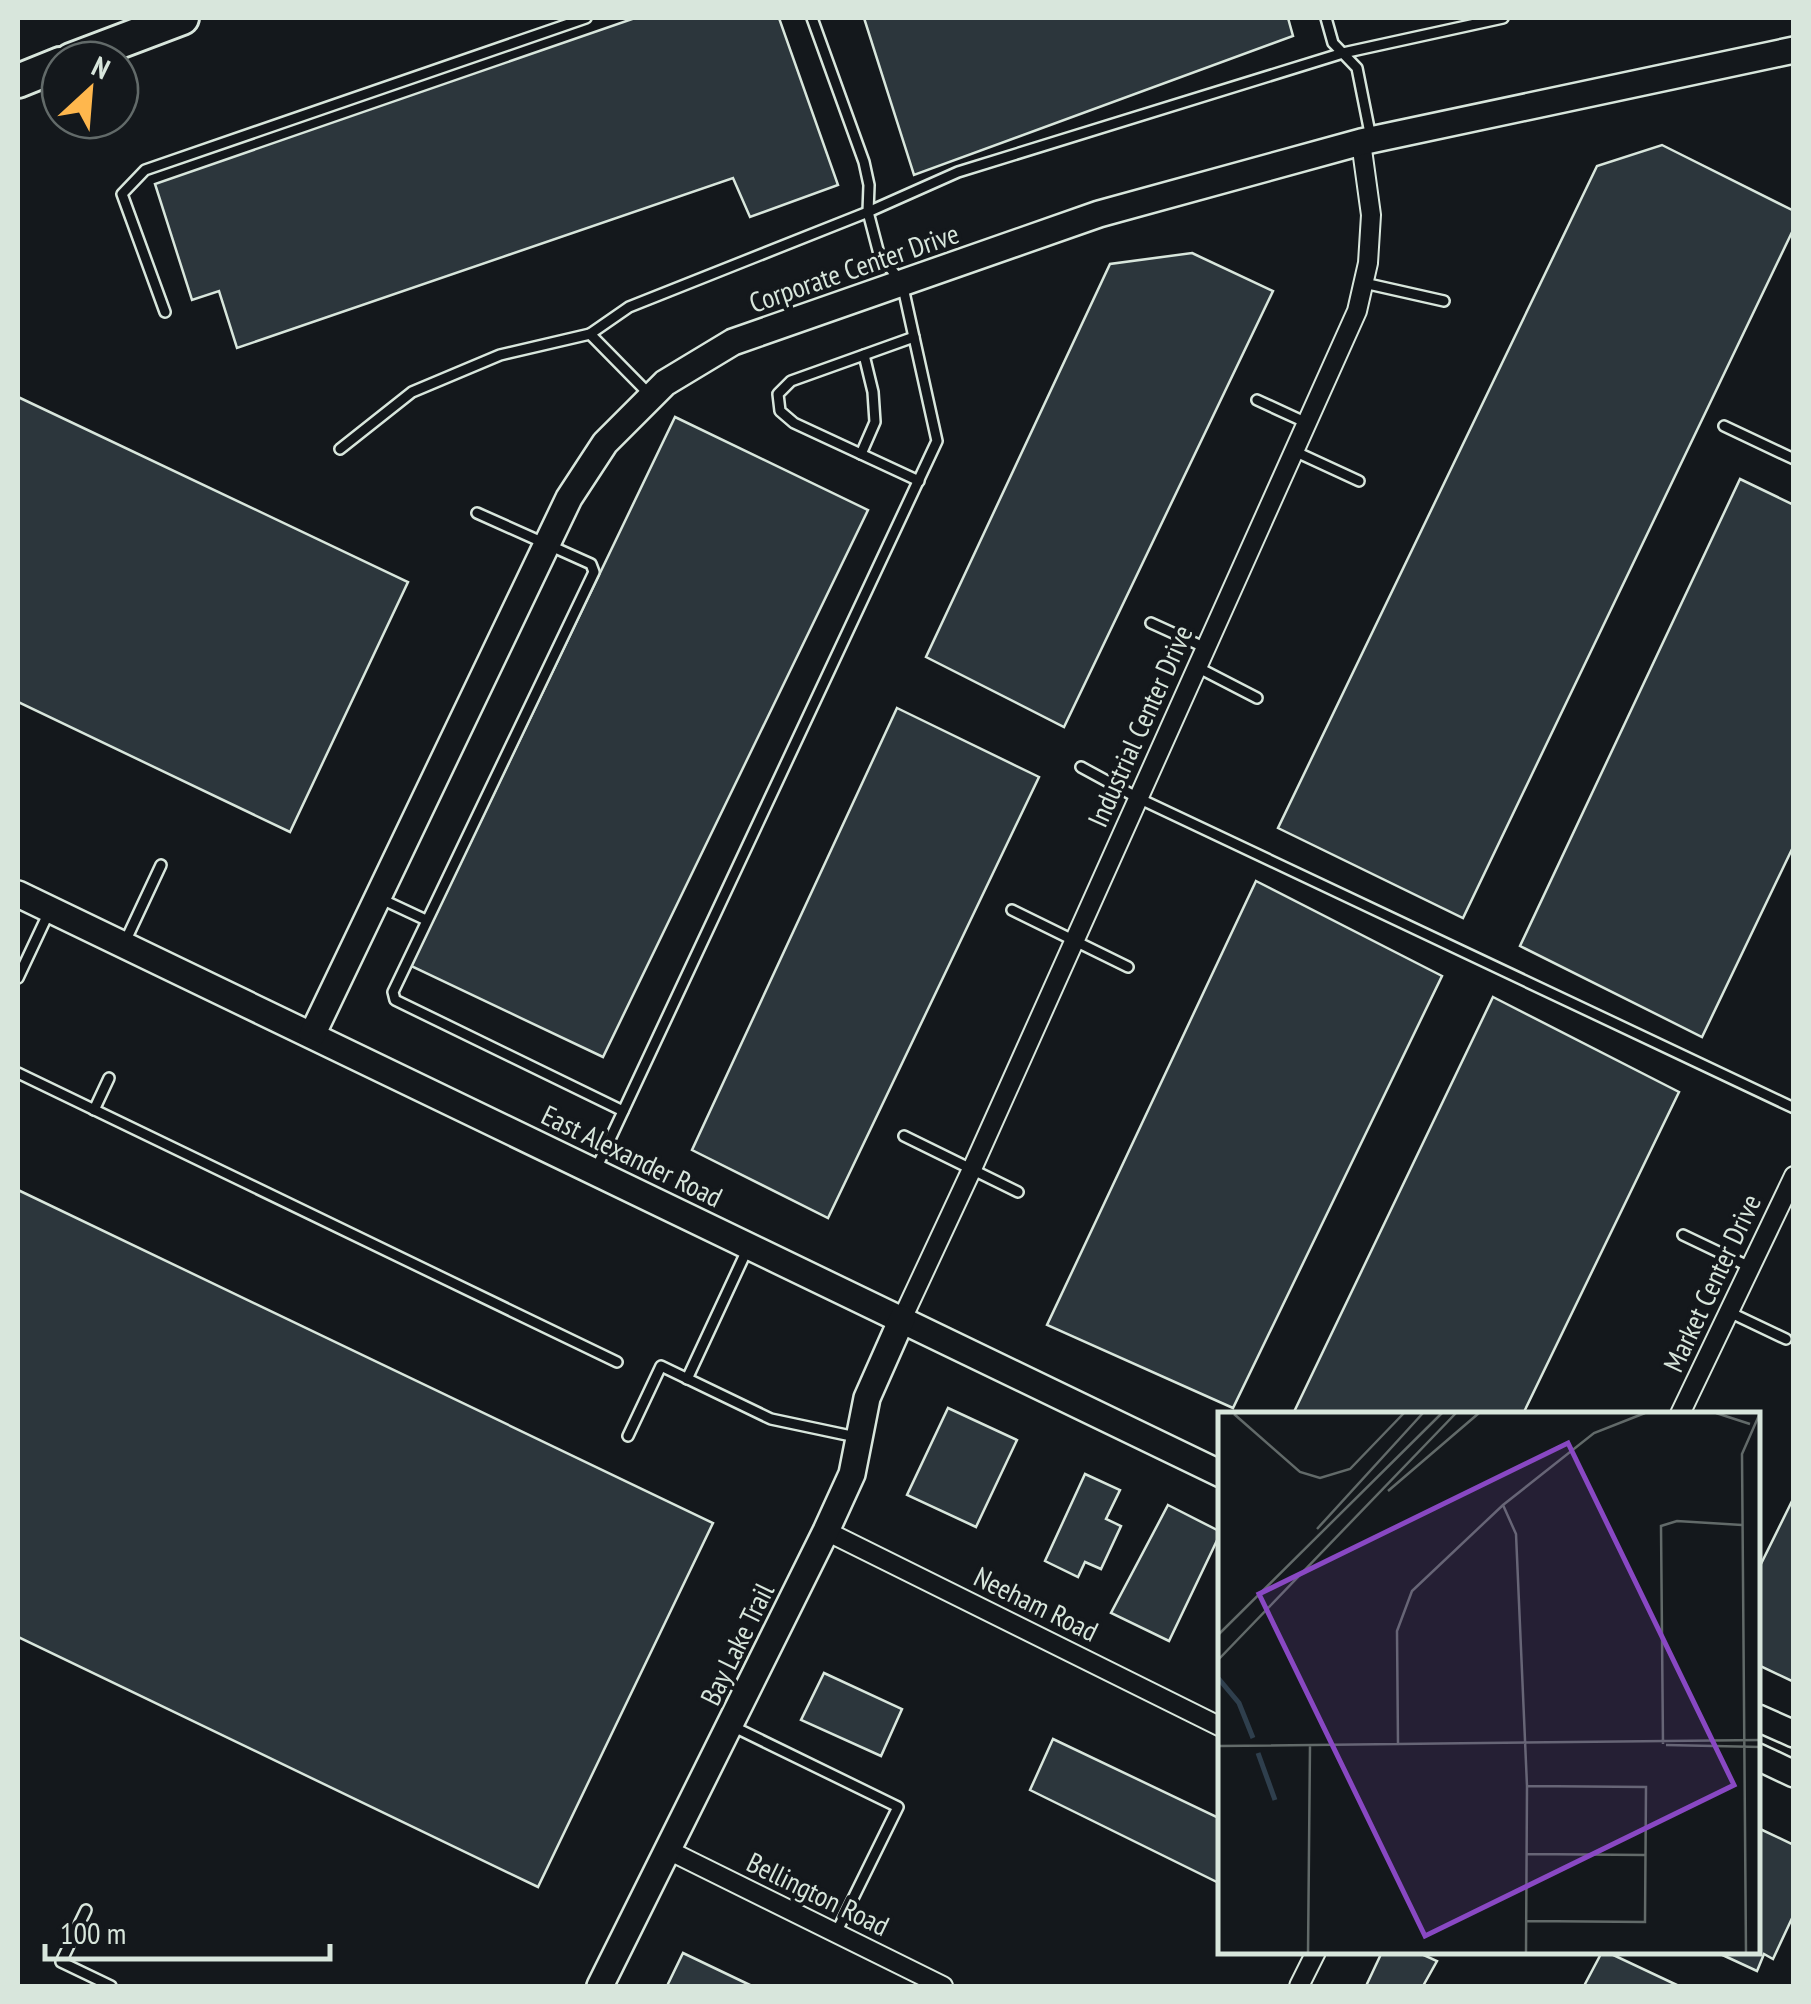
<svg xmlns="http://www.w3.org/2000/svg" width="1811" height="2004" font-family="'PT Sans Narrow',sans-serif">
	<style>
		.building { fill: #2c363c; stroke: #d8e6dc; stroke-width: 2.5 }
		.lines { fill: none; stroke-linecap: round; stroke-linejoin: round }
		.lane-casing { stroke: #d8e6dc; stroke-width: 14 }
		.street-casing { stroke: #d8e6dc; stroke-width: 22 }
		.secondary-casing { stroke: #d8e6dc; stroke-width: 30 }
		.highway-casing { stroke: #d8e6dc; stroke-width: 38 }
		.lane { stroke: #14181c; stroke-width: 9 }
		.street { stroke: #14181c; stroke-width: 18 }
		.secondary { stroke: #14181c; stroke-width: 25 }
		.highway { stroke: #14181c; stroke-width: 32 }
		.labels { text-anchor: middle; stroke-width: 8; stroke-linejoin: round; paint-order: stroke }
		.street-label { font-size: 28px; fill: #d8e6dc; stroke: #14181c }
		.inset-river { fill: none; stroke: #2f3f4d; stroke-width: 5 }
		.inset-road { fill: none; stroke: #626a69; stroke-width: 2.5 }
		.view { fill: #8948c3; fill-opacity: 0.15; stroke: #8948c3; stroke-width: 5 }
		.inset-edge { fill: none; stroke: #d8e6dc; stroke-width: 5 }
	</style>
	<rect width="100%" height="100%" fill="#14181c"/>
	<g class="building">
		<path d="M635 18H779L838 185 750 217 733 178 237 348 219 291 192 300 155 184Z"/>
		<path d="M864 18H1288L1293 36 914 175Z"/>
		<path d="M1662 145 1794 211V228L1463 918 1278 828 1597 166Z"/>
		<path d="M1192 253 1273 291 1064 727 926 657 1110 264Z"/>
		<path d="M18 397 408 582 290 832 18 702Z"/>
		<path d="M675 417 868 510 603 1057 411 966Z"/>
		<path d="M1740 479 1794 505V845L1702 1037 1520 946Z"/>
		<path d="M897 708 1039 777 828 1218 692 1150Z"/>
		<path d="M1256 881 1442 976 1233 1408 1047 1325Z"/>
		<path d="M1493 997 1679 1092 1523 1414H1293Z"/>
		<path d="M18 1190 713 1523 538 1887 18 1637Z"/>
		<path d="M948 1408 1017 1440 976 1527 907 1495Z"/>
		<path d="M1085 1474 1120 1490 1106 1519 1121 1526 1101 1569 1085 1562 1078 1577 1045 1561Z"/>
		<path d="M1794 1497V1682L1758 1665V1570Z"/>
		<path d="M1168 1505 1221 1532 1169 1641 1111 1613Z"/>
		<path d="M824 1673 902 1709 881 1756 801 1720Z"/>
		<path d="M1053 1739 1221 1819V1884L1030 1790Z"/>
		<path d="M1758 1828 1794 1845V1914L1773 1959 1764 1954 1757 1971 1716 1952H1758Z"/>
		<path d="M1382 1952H1417L1437 1961 1423 1986H1366Z"/>
		<path d="M1602 1952H1607L1679 1986H1584Z"/>
		<path d="M683 1953 752 1986H667Z"/>
	</g>
	<g class="lines">
		<defs>
			<g id="lane">
				<path d="M1326 18 1333 43 1357 68 1371 138"/>
				<path d="M1364 283 1444 301"/>
				<path d="M165 312 122 194 145 170 586 18"/>
				<path d="M914 337 791 381 778 394 780 411 794 423 919 481"/>
				<path d="M650 395 590 334 629 307 868 212 958 172 1343 53 1503 18"/>
				<path d="M1257 400 1307 423"/>
				<path d="M1724 426 1794 459"/>
				<path d="M340 449 412 392 500 355 590 334"/>
				<path d="M1294 451 1359 481"/>
				<path d="M861 454 875 422 873 392 864 355"/>
				<path d="M477 513 591 564 594 572 393 992 395 1000 623 1111"/>
				<path d="M1151 623 1206 648"/>
				<path d="M1197 667 1257 698"/>
				<path d="M1081 767 1138 798 1794 1108"/>
				<path d="M379 898 426 920"/>
				<path d="M1012 910 1128 967"/>
				<path d="M124 944 161 865"/>
				<path d="M18 978 49 912"/>
				<path d="M18 1073 617 1362"/>
				<path d="M94 1110 109 1078"/>
				<path d="M904 1136 1018 1192"/>
				<path d="M596 1169 937 441 902 283 879 254 868 212 869 185 864 162 812 18"/>
				<path d="M1683 1235 1750 1267"/>
				<path d="M1729 1312 1786 1339"/>
				<path d="M687 1379 747 1250"/>
				<path d="M628 1436 661 1366 771 1419 856 1437"/>
				<path d="M732 1726 898 1807 836 1933"/>
				<path d="M86 1910 61 1962 111 1986"/>
			</g>
			<g id="street">
				<path d="M902 1319 972 1169 1357 311 1368 263 1371 215 1361 142"/>
				<path d="M1680 1414 1794 1176"/>
				<path d="M826 1531 1221 1727"/>
				<path d="M668 1850 943 1986"/>
				<path d="M1299 1986 1316 1952"/>
			</g>
			<g id="secondary">
				<path d="M18 894 1221 1474"/>
				<path d="M312 1035 569 498 605 443 665 383 733 342 1099 214 1361 142 1794 50"/>
				<path d="M1758 1718 1794 1734"/>
				<path d="M1758 1757 1794 1774"/>
				<path d="M600 1986 826 1531 852 1474 867 1398 902 1319"/>
			</g>
			<g id="highway">
				<path d="M71 60 182 18"/>
				<path d="M18 81 60 64"/>
			</g>
		</defs>
		<use href="#lane" class="lane-casing"/>
		<use href="#street" class="street-casing"/>
		<use href="#secondary" class="secondary-casing"/>
		<use href="#highway" class="highway-casing"/>
		<use href="#lane" class="lane"/>
		<use href="#street" class="street"/>
		<use href="#secondary" class="secondary"/>
		<use href="#highway" class="highway"/>
	</g>
	<g class="labels">
		<g class="street-label">
			<text transform="translate(854 268) rotate(-19)" y="10">Corporate Center Drive</text>
			<text transform="translate(1140 726) rotate(-66)" y="10">Industrial Center Drive</text>
			<text transform="translate(632 1156) rotate(26)" y="10">East Alexander Road</text>
			<text transform="translate(1712 1283) rotate(-65)" y="10">Market Center Drive</text>
			<text transform="translate(1036 1604) rotate(26)" y="10">Neeham Road</text>
			<text transform="translate(737 1644) rotate(-64)" y="10">Bay Lake Trail</text>
			<text transform="translate(818 1894) rotate(26)" y="10">Bellington Road</text>
		</g>
	</g>
	<g transform="translate(1218 1412)">
		<rect width="542" height="542" fill="#14181c"/>
		<path class="inset-river" d="M0 266 21 291 35 326M40 341 57 388"/>
		<path class="inset-road" d="M498 1 532 12M16 2 82 60 102 66 132 57 186 1M170 79 261 1M285 93 298 122 309 374 308 542M99 117 205 1M0 223 224 1M0 248 238 1M180 332 179 219 194 179 285 93 376 21 427 1M445 332 443 114 459 109 524 113M448 333 543 335M0 334 543 328M309 374 428 375 427 510 309 509M308 442 427 443M90 542 92 333M528 542 524 42 542 1"/>
		<path class="view" d="M350 31 516 373 207 524 41 182Z"/>
		<rect width="542" height="542" class="inset-edge"/>
	</g>
	<rect width="1811" height="2004" fill="none" stroke="#d8e6dc" stroke-width="40"/>
	<g transform="translate(90 90) rotate(26)"><circle r="48" fill="#14181c" stroke="#626a69" stroke-width="2.5"/>
	<path d="M0-8L18 38L0 25L-18 38Z" fill="#ffb74d"/>
	<text y="-15" font-size="28" font-weight="bold" text-anchor="middle" fill="#d8e6dc">N</text>
	</g>
	<path d="M45 1944v15h285v-15" fill="none" stroke="#d8e6dc" stroke-width="5"/>
	<text x="60" y="1944" font-size="30" fill="#d8e6dc" stroke="#14181c" stroke-width="8" paint-order="stroke">100 m</text>
</svg>
